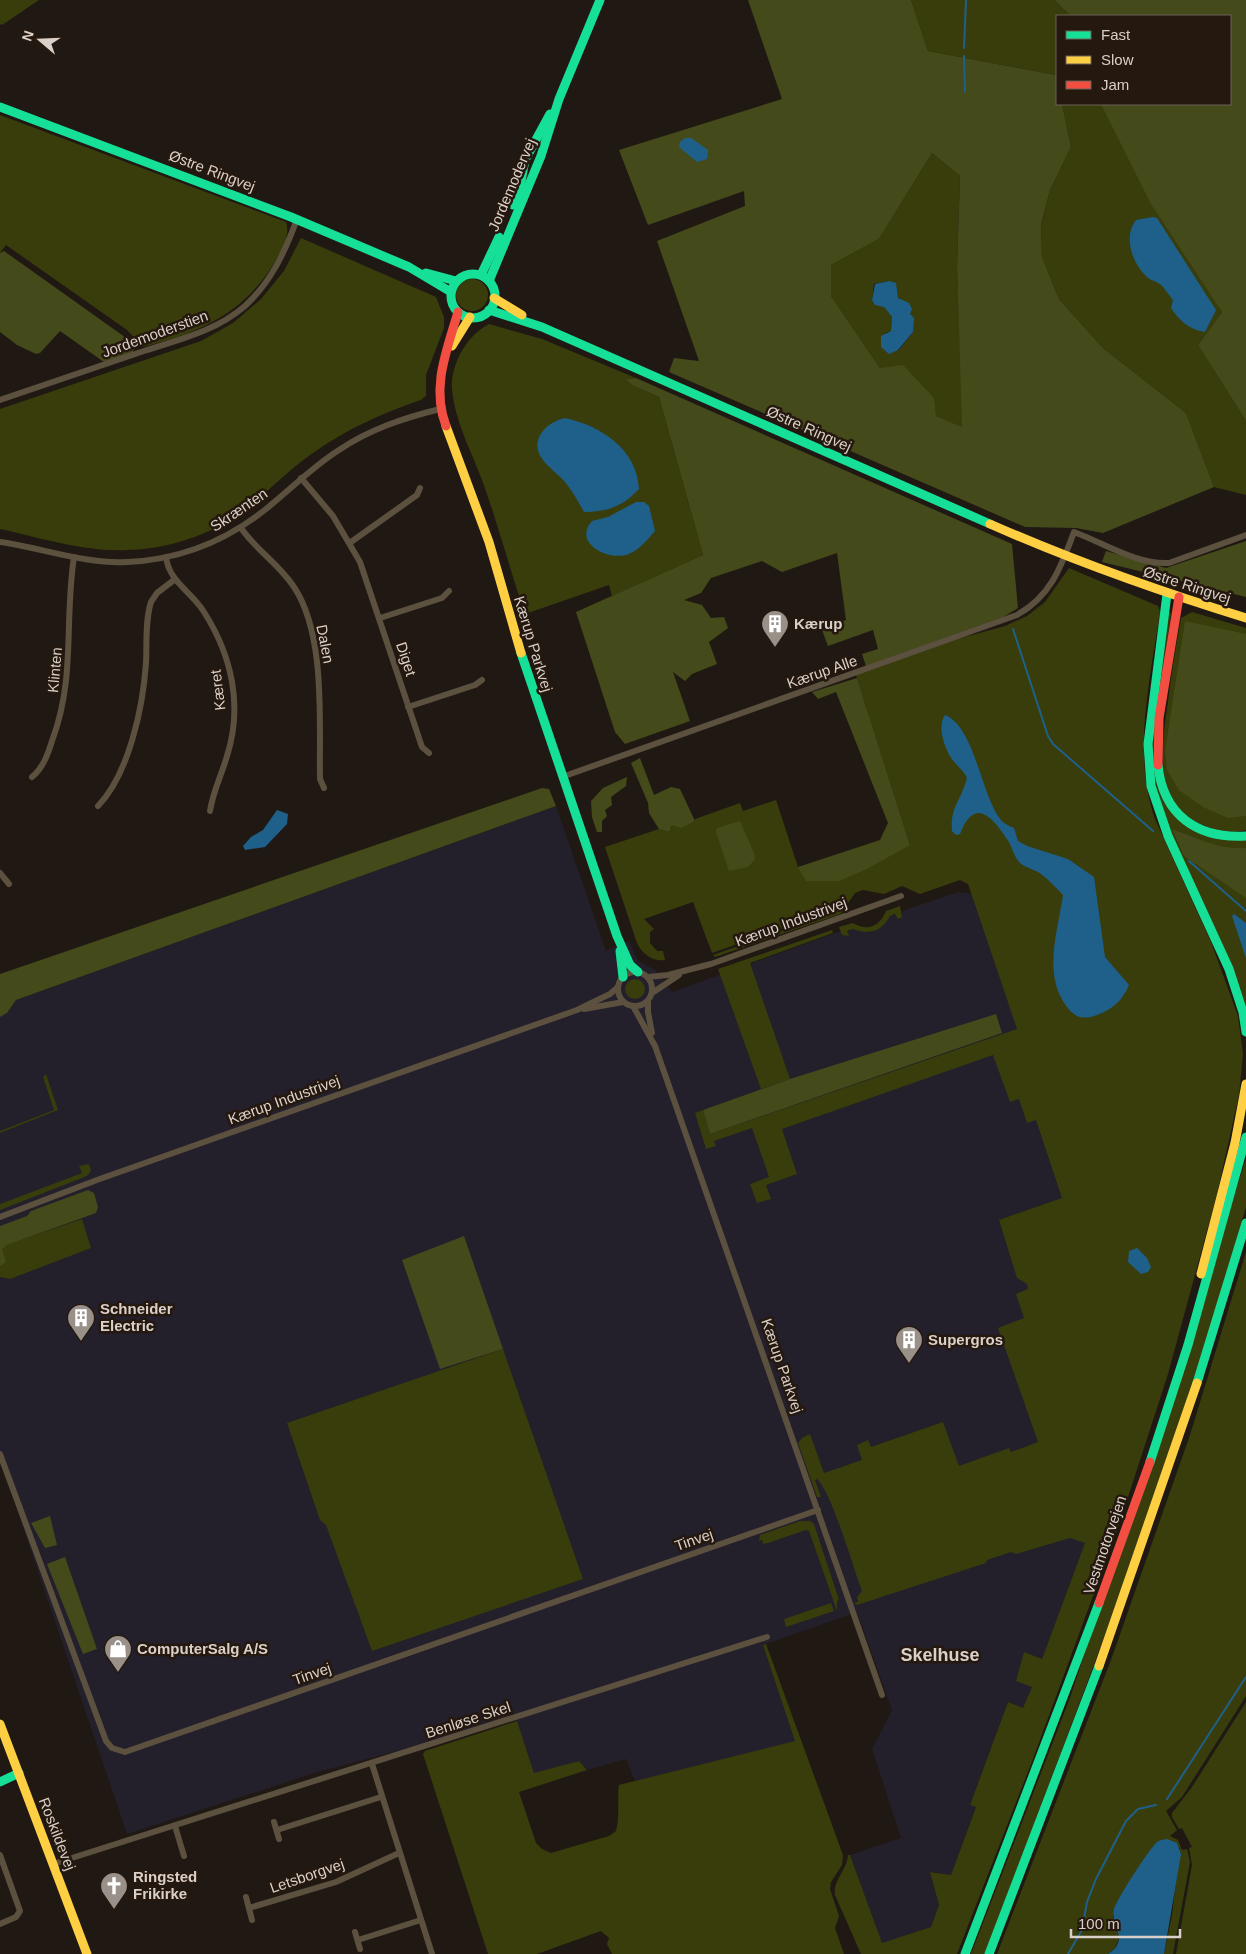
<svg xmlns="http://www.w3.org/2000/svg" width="1246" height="1954" font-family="Helvetica,sans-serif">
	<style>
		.industrial { fill: #231f2b }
		.green { fill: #383d0b; fill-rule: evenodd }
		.forest { fill: #444a1a; fill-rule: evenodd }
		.water { fill: #1f608b }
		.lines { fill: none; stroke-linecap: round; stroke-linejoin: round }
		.stream { stroke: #1f608b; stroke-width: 2 }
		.street { stroke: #5c503f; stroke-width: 6 }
		.fast { stroke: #16e098; stroke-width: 9 }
		.slow { stroke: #ffcf43; stroke-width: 9 }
		.jam { stroke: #f24e42; stroke-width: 9 }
		.labels { text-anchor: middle; stroke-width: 5; stroke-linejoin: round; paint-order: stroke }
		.street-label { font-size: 15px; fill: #d9d0c9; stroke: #25180e }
		.poi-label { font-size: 15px; font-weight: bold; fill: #d9d0c9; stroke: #25180e; text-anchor: start }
		.quarter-label { font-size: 18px; font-weight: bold; fill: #d9d0c9; stroke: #25180e }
	</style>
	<rect width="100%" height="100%" fill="#201913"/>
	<path class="industrial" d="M556 806 606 951 629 941 638 961 655 970 672 992 841 931 842 935 853 929 872 933 889 916 903 914 902 912 908 909 958 892 973 894 1140 1399 1042 1659 1024 1653 1032 1687 1023 1709 1008 1702 970 1805 976 1806 951 1875 930 1872 939 1905 931 1927 882 1944 850 1855 901 1838 872 1749 892 1710 857 1612 763 1645 796 1741 635 1781 626 1759 587 1770 579 1761 534 1774 514 1713 421 1745 321 1771 127 1834 0 1459V1017L7 1013 16 1000Z"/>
	<g class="green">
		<path d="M0 0H39L2 25 0 24Z"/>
		<path d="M911 0H1054L1071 16H1057V79L1056 75 928 51Z"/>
		<path d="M1062 104H1102L1222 312 1198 345 1246 421V495L1214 487 1186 413 1103 348 1059 299 1042 257 1041 226 1050 190 1071 147Z"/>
		<path d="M0 115 286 222C290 235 284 247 277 258 247 312 200 333 143 347L127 330 6 245 0 253Z"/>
		<path d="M932 153 960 176 957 266 963 428 936 416 880 368 831 296V265L879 239ZM889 281C899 301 909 309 913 332L898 351 885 333 891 331 892 317 884 307 872 300 874 284Z"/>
		<path d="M301 238 436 297 444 317V328L426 375V396L421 400C382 413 347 429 313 453 285 472 262 499 234 517 202 538 164 549 127 550 85 552 41 538 0 529V409L201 341 233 323 261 299 284 271Z"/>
		<circle cx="472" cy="295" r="16"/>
		<path d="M489 324 542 339 636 378 627 379 632 385 659 397 703 555 612 596 609 585 525 614C510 570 498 524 482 480 471 451 455 421 452 390 450 365 467 335 489 324Z"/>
		<path d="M1069 568 1158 606 1160 612C1150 681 1132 752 1155 819L1211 942 1238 1016 1243 1054 1239 1095 1217 1194 1168 1374 1118 1528 1033 1759 957 1954H861L835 1895C833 1879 847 1871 848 1855H850L882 1943 931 1927 939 1905 930 1872 951 1875 976 1807 970 1805 1008 1702 1023 1708 1032 1687 1016 1681 1024 1652 1042 1659 1085 1543 1070 1538 1016 1554 1011 1552 987 1560 986 1563 857 1605 854 1603 858 1602 857 1597 862 1591C853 1567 832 1493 817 1479L815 1480 821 1497H817L798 1443 802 1438 810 1434 824 1473 862 1460 857 1445 868 1440 871 1447 943 1422 959 1466 1009 1448 1011 1452 1038 1442 998 1328 1024 1318 1016 1294 1028 1289 1027 1284 1017 1278 999 1220 1062 1198 1036 1120 1027 1123 1019 1099 1010 1102 993 1055 782 1129 797 1174 766 1185 771 1199 757 1203 750 1184 769 1177 752 1128 714 1141 716 1146 706 1149 695 1113 703 1110 710 1134 1017 1029 968 884 960 880 920 894 902 886 884 894 863 890 855 893 846 906 712 953 693 902 644 919 654 929 650 932V943L657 951H663L665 960C653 962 642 954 637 943L605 847 659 829 669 832 672 825 695 821V819L740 803 743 811 776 800 798 867 910 845 856 675 954 640 1005 626 1027 616 1045 602Z"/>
		<path d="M1168 612 1171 613C1167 640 1164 668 1160 696 1154 744 1144 798 1191 828 1207 839 1227 842 1246 839V1016C1234 964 1208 917 1186 868 1172 839 1156 808 1152 775 1146 726 1161 662 1168 612Z"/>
		<path d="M1192 612 1246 628V830C1230 834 1213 830 1198 823 1152 800 1162 743 1168 702 1171 674 1176 646 1181 618Z"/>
		<path d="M900 906 902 917 898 919 895 914 890 916C882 932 869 935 853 929L847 931 849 936 842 935 839 927 853 923C868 932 880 926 886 911Z"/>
		<path d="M847 908 840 914 715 957 713 955Z"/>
		<path d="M832 930 833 933 750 963 790 1079 761 1089 718 969Z"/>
		<circle cx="635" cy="989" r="10"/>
		<path d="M46 1074 58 1110 0 1133V1131L54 1110 43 1077Z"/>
		<path d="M1246 1159V1207L1207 1342 1139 1545 985 1954H971L1070 1698Z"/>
		<path d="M89 1164 91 1171 87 1176 0 1210V1204L82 1173 79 1166Z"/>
		<path d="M82 1219 91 1248 10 1279 0 1277V1247Z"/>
		<path d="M1246 1252V1696L1182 1797 1166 1811 1177 1830 1170 1836 1178 1840 1182 1850 1187 1849 1190 1862 1173 1954H1164L1172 1915 1180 1847 1113 1916C1120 1929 1123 1945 1108 1954H997L1111 1660 1190 1435Z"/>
		<path d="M503 1349 583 1579 372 1651 326 1525 320 1520 287 1423Z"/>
		<path d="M800 1521H810L814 1524 839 1600 837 1601V1611L809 1531 806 1530 768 1543 763 1544 762 1540 759 1541 760 1535Z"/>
		<path d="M831 1603 834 1611 786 1627 784 1619Z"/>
		<path d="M766 1644 843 1855 842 1865 831 1882 830 1889 839 1916 835 1928 844 1954H612L607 1944 609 1938 601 1931 537 1954H488L423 1754 425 1751 517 1721 534 1773 579 1761 587 1770 519 1792 536 1843 542 1849 551 1853 609 1836 616 1831C620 1817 617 1800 619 1785L795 1741 763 1645Z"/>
		<path d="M1246 1702V1954H1176L1192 1865 1189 1848 1192 1847 1182 1828 1179 1829 1172 1817V1813L1192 1787Z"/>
	</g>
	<g class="forest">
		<path d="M748 0H911L928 51 1056 75 1057 104H1062L1071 147 1050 190 1041 225 1042 257 1059 299 1103 348 1186 413 1214 487 1103 533 1076 528 1025 527 669 372 674 358 699 361 657 241 745 206 744 191 648 225 619 150 782 99ZM932 153 960 176 957 266 962 427 936 416 934 398 903 365 880 368 831 296V265L879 239Z"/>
		<path d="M1054 0H1246V421L1198 345 1222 312 1151 204 1101 104H1230V16H1071Z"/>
		<path d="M4 251 129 340 134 347 133 352 104 362 60 331 40 353 36 354 17 345 0 332V253Z"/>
		<path d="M636 378 1012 544 1018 608 1003 617 866 666 862 654 878 649 873 630 828 646 822 630 846 620 837 553 782 572 762 561 711 578 701 593 684 600 702 605 711 618 724 617 728 628 709 642 717 664 692 674 685 681 673 672 690 721 625 744 615 732 576 612 703 555 659 397 632 385 626 379Z"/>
		<path d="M1246 541V597L1102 562 1106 551 1166 568Z"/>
		<path d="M1185 621 1246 634V816L1228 818 1203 807 1179 790 1167 770 1165 751Z"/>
		<path d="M857 678 910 845 867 869 839 881H806L798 867 880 840 888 823 836 692 818 699 812 692Z"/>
		<path d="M640 758 654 795 671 787 680 789 695 821 681 828 672 825 669 832 659 829 649 813 648 803 631 763Z"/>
		<path d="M627 777 626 786 611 797 612 805 605 810 607 816 602 821V832H597L592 817 591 801 603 788Z"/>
		<path d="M542 788 549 789 556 806 16 1000 7 1013 0 1017V974Z"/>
		<path d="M740 821 754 853 755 859 748 867 729 871 716 832 717 828Z"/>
		<path d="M1172 829C1197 838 1219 850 1246 848V898L1184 856Z"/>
		<path d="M996 1014 1002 1033 710 1134 703 1110 790 1079Z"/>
		<path d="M88 1190 94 1193 98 1207 96 1213 7 1245 2 1249 6 1262 0 1266V1226L27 1216 31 1211Z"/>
		<path d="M464 1236 503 1349 440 1369 402 1260Z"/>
		<path d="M50 1516 57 1545 45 1548 31 1523Z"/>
		<path d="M65 1557 97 1649 83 1654 47 1564Z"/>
	</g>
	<g class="water">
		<path d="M685 138H691L708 150 707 159 697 162 679 147 680 142Z"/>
		<path d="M1153 217 1157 218 1216 310 1205 332C1188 329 1180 321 1171 308L1173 300C1169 295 1165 289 1161 285 1157 281 1151 281 1147 277 1132 263 1123 237 1136 220Z"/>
		<path d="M889 281 896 283 898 298 909 303 912 309 910 314 914 318 913 332 898 350 889 354 881 347V336L891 331 892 317 884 307 875 305 872 300 875 284Z"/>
		<path d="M565 418C601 426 637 449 639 489 623 506 608 512 584 512 578 501 573 492 565 482 558 474 549 468 543 460 528 441 546 422 565 418Z"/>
		<path d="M636 502H644L649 506 655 531C648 539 640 549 629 554 609 562 572 543 592 521L608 517Z"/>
		<path d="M945 715C975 727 981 796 1001 820 1004 824 1010 826 1014 828L1018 841 1027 846 1068 859 1094 877 1105 957 1129 985C1122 1001 1113 1009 1097 1015 1084 1020 1075 1018 1067 1007 1042 975 1058 931 1063 895 1056 888 1049 880 1041 874 1034 869 1026 868 1020 863 1015 858 1012 848 1009 842 993 818 975 795 960 834L956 835 952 831C950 807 961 801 967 778 963 769 955 765 950 756 944 746 937 726 945 715Z"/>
		<path d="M277 810 288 814 287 824 265 847 245 850 243 846 251 837 263 830Z"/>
		<path d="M1234 914 1246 923V958L1232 916Z"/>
		<path d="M1137 1248 1147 1258 1151 1267 1148 1272 1141 1274 1128 1262 1129 1251Z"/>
		<path d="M1167 1839 1177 1843 1181 1854 1164 1954H1108C1131 1940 1110 1924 1114 1909 1117 1899 1148 1851 1156 1843 1159 1840 1162 1840 1167 1839Z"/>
	</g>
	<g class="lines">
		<g class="stream">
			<path d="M964 48 966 0"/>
			<path d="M964 56 965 92"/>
			<path d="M1013 629 1048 736 1053 744 1153 831"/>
			<path d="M1189 861 1246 911"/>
			<path d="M1167 1799 1246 1677"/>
			<path d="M1068 1954 1082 1930 1087 1902 1096 1879 1126 1821 1138 1809 1156 1805"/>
		</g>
		<g class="street">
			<path d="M0 400C47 384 94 368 141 352 177 340 215 332 245 306 271 282 285 252 297 219"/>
			<path d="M301 478 333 516 360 562 422 747 429 753"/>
			<path d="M241 528C256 550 279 564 294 587 326 635 319 723 320 779L324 788"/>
			<path d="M0 542C42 548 84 564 127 562 178 560 226 541 266 509 290 490 312 467 339 450 370 429 404 418 440 409"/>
			<path d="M351 542 417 495 420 488"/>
			<path d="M166 557C169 582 192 592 204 612 232 656 243 706 227 756 222 774 213 791 210 811"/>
			<path d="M380 618 442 598 449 591"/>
			<path d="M408 707 475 685 482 680"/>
			<path d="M32 777C43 768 48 754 52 741 76 677 64 621 74 557"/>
			<path d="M562 777 1017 615C1051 596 1061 567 1074 532 1104 543 1137 565 1169 563L1246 535"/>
			<path d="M98 806C129 774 143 707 146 663 147 643 145 621 151 602L157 593 174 580"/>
			<path d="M0 873 9 884"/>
			<circle cx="635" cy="989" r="17"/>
			<path d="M648 977 668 975 711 964 901 896"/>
			<path d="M652 993 679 975"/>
			<path d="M648 1001V1012L652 1033"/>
			<path d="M633 1006 655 1046 882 1695"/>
			<path d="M584 1009 623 1002"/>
			<path d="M0 1217 97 1180 577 1010 610 994 618 987"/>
			<path d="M0 1454 106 1741 112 1748 125 1752 818 1510"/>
			<path d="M372 1764 432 1954"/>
			<path d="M274 1822 279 1839"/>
			<path d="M175 1826 184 1856"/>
			<path d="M277 1830 381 1797"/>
			<path d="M0 1855 20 1911 16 1917 0 1924"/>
			<path d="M53 1864 767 1637"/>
			<path d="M246 1897 252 1920"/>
			<path d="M249 1908 336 1882 399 1853"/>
			<path d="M355 1932 360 1949"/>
			<path d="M358 1940 421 1920"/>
		</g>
		<g class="fast">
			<path d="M0 107 291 217 409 267 451 292"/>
			<path d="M513 205 520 187 525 160 550 114"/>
			<path d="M426 273 456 281"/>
			<circle cx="473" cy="296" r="22"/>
			<path d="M481 275 499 237"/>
			<path d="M489 281 541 156 559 99 600 0"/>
			<path d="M489 310 542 327 990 524"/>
			<path d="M1167 594 1148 744 1151 786 1168 836 1229 969 1243 1012 1246 1032"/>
			<path d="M521 653 617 936 630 965 638 972"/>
			<path d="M1158 765C1163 815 1197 839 1246 836"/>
			<path d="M620 951 623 977"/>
			<path d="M1197 1383 1246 1223"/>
			<path d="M1150 1462 1188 1345 1246 1137"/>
			<path d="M0 1782 19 1773"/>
			<path d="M965 1954 1099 1603"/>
			<path d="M989 1954 1099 1666"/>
		</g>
		<g class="slow">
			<path d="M494 298 522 315"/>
			<path d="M452 346 470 317"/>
			<path d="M446 426 489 542 521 653"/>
			<path d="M990 524C1074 561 1158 591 1246 618"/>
			<path d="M1201 1274 1235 1143 1246 1084"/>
			<path d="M1099 1666 1197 1383"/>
			<path d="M0 1724 87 1954"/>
		</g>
		<g class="jam">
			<path d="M446 426C431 387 447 350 458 312"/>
			<path d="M1158 765 1159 718 1179 597"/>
			<path d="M1099 1603 1150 1462"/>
		</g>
	</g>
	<defs>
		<symbol id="building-pin" viewBox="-11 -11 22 30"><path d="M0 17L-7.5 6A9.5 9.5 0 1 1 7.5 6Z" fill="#989089" stroke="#25180e"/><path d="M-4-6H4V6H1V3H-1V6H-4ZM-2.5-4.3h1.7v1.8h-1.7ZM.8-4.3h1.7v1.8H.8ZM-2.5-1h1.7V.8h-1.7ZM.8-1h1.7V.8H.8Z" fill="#fff"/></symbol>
		<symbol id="shop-pin" viewBox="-11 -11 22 30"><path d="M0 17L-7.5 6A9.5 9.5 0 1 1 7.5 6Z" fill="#989089" stroke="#25180e"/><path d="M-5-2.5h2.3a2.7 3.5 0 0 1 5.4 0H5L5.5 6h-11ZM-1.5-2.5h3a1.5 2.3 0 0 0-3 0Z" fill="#fff"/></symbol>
		<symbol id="church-pin" viewBox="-11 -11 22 30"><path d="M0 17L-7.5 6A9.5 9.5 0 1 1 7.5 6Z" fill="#989089" stroke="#25180e"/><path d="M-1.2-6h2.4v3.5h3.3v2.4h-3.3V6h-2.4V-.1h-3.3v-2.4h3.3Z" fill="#fff"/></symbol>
	</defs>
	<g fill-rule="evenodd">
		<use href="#building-pin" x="759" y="608" width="32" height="43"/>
		<use href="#building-pin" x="65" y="1302" width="32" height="43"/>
		<use href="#building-pin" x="893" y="1324" width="32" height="43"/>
		<use href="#shop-pin" x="102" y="1633" width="32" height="43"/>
		<use href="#church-pin" x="98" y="1870" width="32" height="43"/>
	</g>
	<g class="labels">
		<g class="street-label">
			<text transform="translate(212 171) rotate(21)" y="5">Østre Ringvej</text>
			<text transform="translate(512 185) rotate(-67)" y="5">Jordemodervej</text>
			<text transform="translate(155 334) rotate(-20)" y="5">Jordemoderstien</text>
			<text transform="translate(809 429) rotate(24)" y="5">Østre Ringvej</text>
			<text transform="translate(239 510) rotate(-34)" y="5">Skrænten</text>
			<text transform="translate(1187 585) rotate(18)" y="5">Østre Ringvej</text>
			<text transform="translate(325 644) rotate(79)" y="5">Dalen</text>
			<text transform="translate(533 644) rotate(73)" y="5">Kærup Parkvej</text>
			<text transform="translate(406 659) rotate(72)" y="5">Diget</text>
			<text transform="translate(55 670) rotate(-85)" y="5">Klinten</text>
			<text transform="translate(822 672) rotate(-19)" y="5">Kærup Alle</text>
			<text transform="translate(218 690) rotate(-97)" y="5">Kæret</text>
			<text transform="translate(791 922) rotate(-20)" y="5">Kærup Industrivej</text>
			<text transform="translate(284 1100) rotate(-20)" y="5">Kærup Industrivej</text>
			<text transform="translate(782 1366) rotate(71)" y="5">Kærup Parkvej</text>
			<text transform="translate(694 1540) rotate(-19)" y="5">Tinvej</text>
			<text transform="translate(1105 1545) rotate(-71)" y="5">Vestmotorvejen</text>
			<text transform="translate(312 1674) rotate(-19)" y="5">Tinvej</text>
			<text transform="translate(468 1720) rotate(-18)" y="5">Benløse Skel</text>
			<text transform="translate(57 1834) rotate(69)" y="5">Roskildevej</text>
			<text transform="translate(307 1876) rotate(-19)" y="5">Letsborgvej</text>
		</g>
		<g class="poi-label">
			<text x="794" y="629">Kærup</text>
			<text x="100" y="1314">Schneider<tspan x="100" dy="17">Electric</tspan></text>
			<text x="928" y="1345">Supergros</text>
			<text x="137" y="1654">ComputerSalg A/S</text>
			<text x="133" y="1882">Ringsted<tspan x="133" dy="17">Frikirke</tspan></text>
		</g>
		<g class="quarter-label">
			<text x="940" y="1661">Skelhuse</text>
		</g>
	</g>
	<rect x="1056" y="15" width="175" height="90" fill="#25180e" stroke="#6d6259"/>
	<rect x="1066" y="31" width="25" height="8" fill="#16e098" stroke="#6d6259"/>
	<text x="1101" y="40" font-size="15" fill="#d9d0c9">Fast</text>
	<rect x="1066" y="56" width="25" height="8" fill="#ffcf43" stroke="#6d6259"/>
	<text x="1101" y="65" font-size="15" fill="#d9d0c9">Slow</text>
	<rect x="1066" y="81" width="25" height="8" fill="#f24e42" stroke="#6d6259"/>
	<text x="1101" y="90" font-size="15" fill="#d9d0c9">Jam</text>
	<g transform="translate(40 40) rotate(289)" stroke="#25180e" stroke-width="4" paint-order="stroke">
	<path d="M0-4L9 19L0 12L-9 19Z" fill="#d9d0c9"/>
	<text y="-8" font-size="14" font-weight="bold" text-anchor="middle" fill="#d9d0c9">N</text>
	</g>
	<path d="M1071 1929v8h109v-8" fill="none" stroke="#d9d0c9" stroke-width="2.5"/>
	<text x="1078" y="1929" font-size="15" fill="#d9d0c9" stroke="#25180e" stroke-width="4" paint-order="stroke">100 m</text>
</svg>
